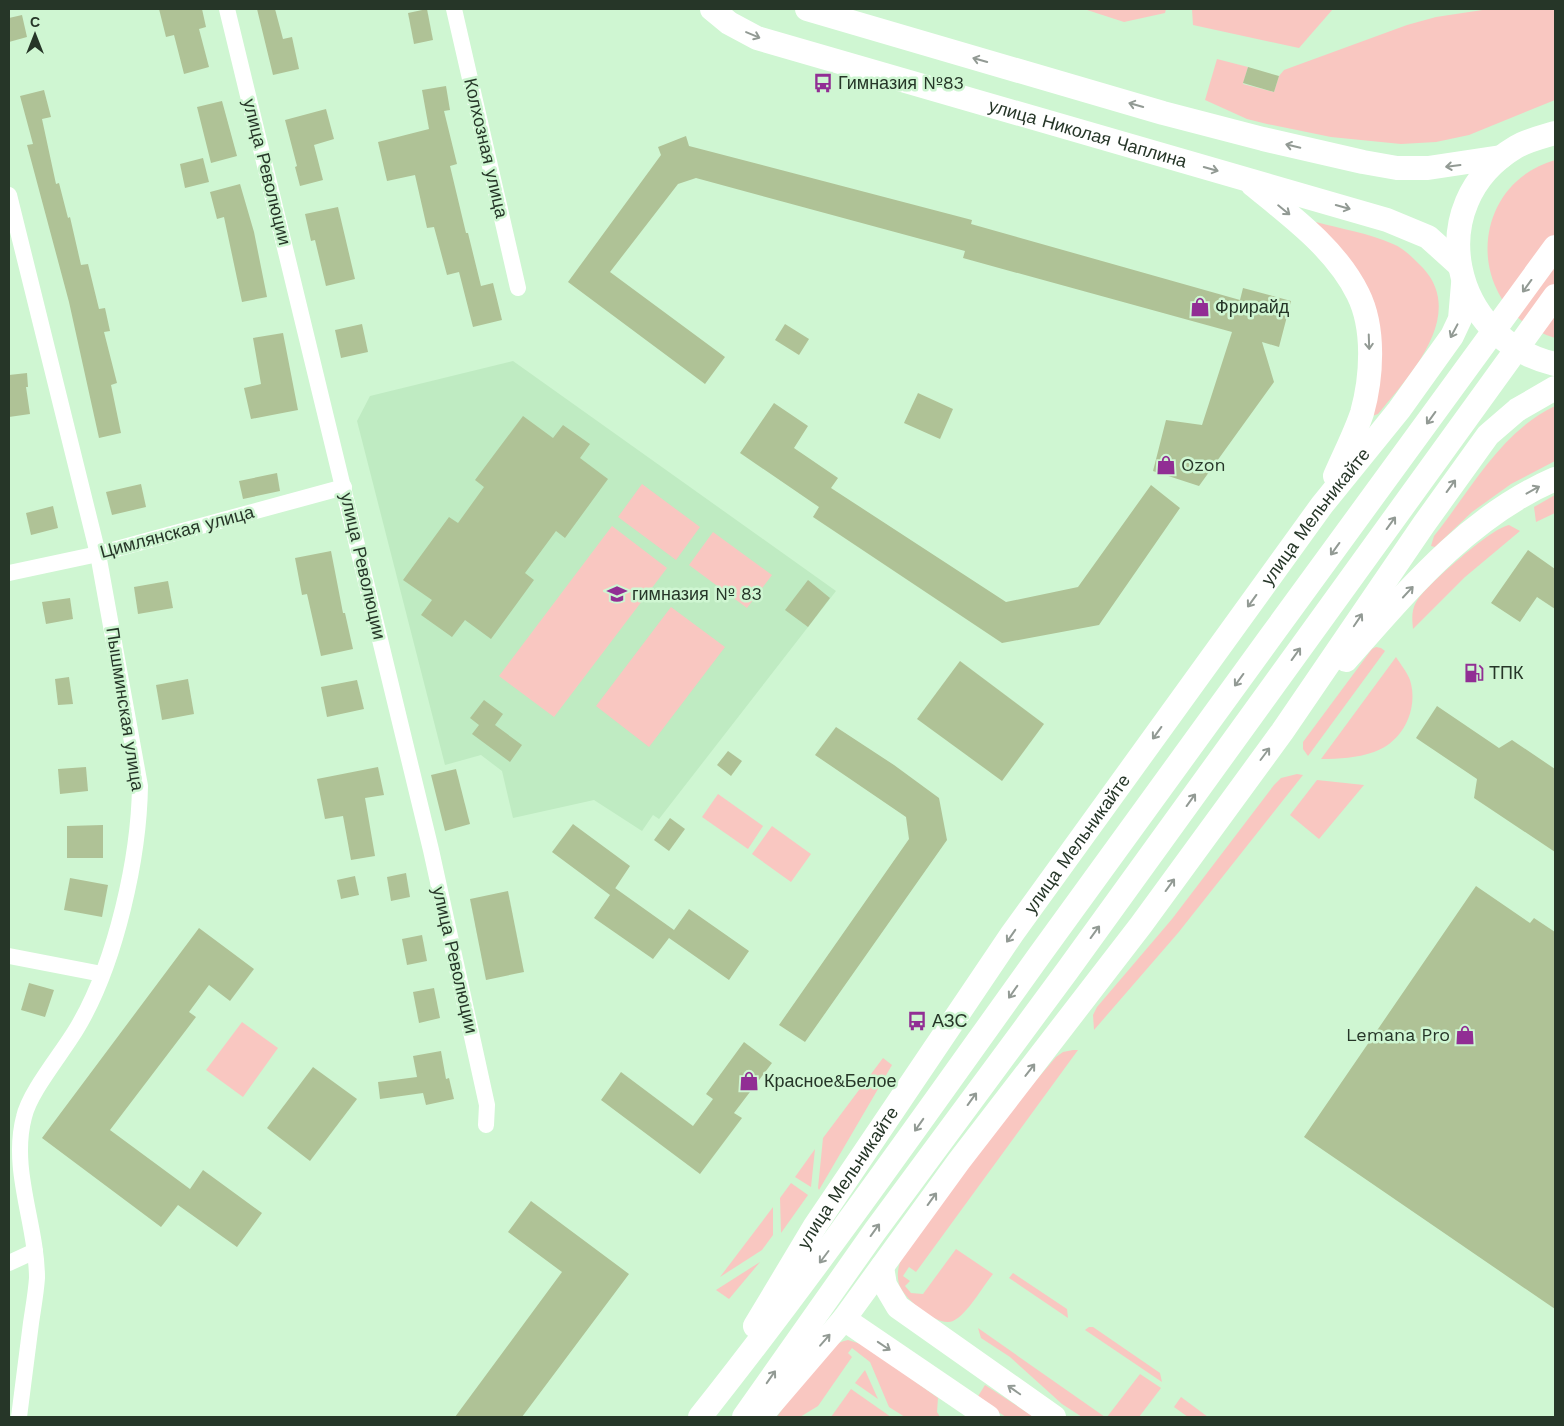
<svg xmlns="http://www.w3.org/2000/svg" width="1564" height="1426" font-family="'Work Sans',sans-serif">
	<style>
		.built { fill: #bfebc2 }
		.green { fill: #f9c7c1 }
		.building { fill: #afc296 }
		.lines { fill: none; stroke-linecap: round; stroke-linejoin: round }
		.street { stroke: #fff; stroke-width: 16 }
		.secondary { stroke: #fff; stroke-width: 24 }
		.oneway { stroke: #929a94 }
		.labels { text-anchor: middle; stroke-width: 5; stroke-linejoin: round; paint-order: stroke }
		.poi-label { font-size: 18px; fill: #263628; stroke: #cff6d2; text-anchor: start }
		.street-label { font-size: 18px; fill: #263628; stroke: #cff6d2 }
	</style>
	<rect width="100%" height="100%" fill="#cff6d2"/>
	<path class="built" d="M513 361 836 591 659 819 653 815 642 831 594 800 513 818 502 771 481 755 445 765 357 421 370 396Z"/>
	<g class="green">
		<path d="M1084 9H1166L1165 13 1124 22Z"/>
		<path d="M1192 9H1333L1299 48 1193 25Z"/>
		<path d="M1489 9H1555V100L1469 135 1436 142 1401 144 1331 137 1267 124 1247 119 1205 100 1217 59 1248 67 1243 84 1274 92 1279 76 1284 70 1407 25 1436 17Z"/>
		<path d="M1555 160V338C1465 311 1465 186 1555 160Z"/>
		<path d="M1316 222C1341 229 1369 233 1393 244 1405 249 1414 259 1423 268 1467 316 1408 377 1378 414L1372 416 1379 354Z"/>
		<path d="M1555 406V461L1511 484 1472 512 1435 547 1431 546 1434 536C1471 490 1500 432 1555 406Z"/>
		<path d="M642 484 700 527 676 560 618 517Z"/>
		<path d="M1555 495V513L1536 522 1534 507Z"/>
		<path d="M1509 525 1520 531 1465 577 1413 629C1412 618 1411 609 1418 599 1430 583 1491 528 1509 525Z"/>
		<path d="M612 526 667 568 554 717 499 676Z"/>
		<path d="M713 532 772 575 747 608 689 565Z"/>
		<path d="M671 607 725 647 649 747 596 706Z"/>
		<path d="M1376 647 1381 648 1385 651 1308 756 1303 749V742L1372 649Z"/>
		<path d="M1396 657C1401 665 1407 672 1410 680 1419 709 1403 742 1374 752 1356 758 1340 759 1321 759Z"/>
		<path d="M1297 774 1303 775 1178 933 1094 1030 1093 1015 1097 1007 1172 919 1274 785 1281 778Z"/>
		<path d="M1317 780 1364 785 1319 839 1290 815Z"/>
		<path d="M718 794 763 826 748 849 702 817Z"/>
		<path d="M772 826 811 854 791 882 752 854Z"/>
		<path d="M242 1022 278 1048 243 1097 206 1070Z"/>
		<path d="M1073 1050H1078L916 1272 909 1267 903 1276 910 1281 905 1286 911 1293 923 1294 956 1249 993 1274C983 1286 967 1315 953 1321 938 1328 903 1298 899 1284 896 1273 899 1264 903 1254L964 1170 1033 1084 1056 1057 1063 1052Z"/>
		<path d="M883 1058 892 1065 819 1190 818 1188 823 1138Z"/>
		<path d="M815 1149 811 1187 795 1177Z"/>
		<path d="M791 1183 808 1195 781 1233 780 1198Z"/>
		<path d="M773 1207V1235L762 1250 720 1277Z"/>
		<path d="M760 1262 729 1299 716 1290Z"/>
		<path d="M1013 1273 1067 1309 1068 1318 1009 1278Z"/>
		<path d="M1089 1327H1093L1160 1373 1162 1382 1085 1330Z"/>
		<path d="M978 1328 1105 1417H1082L1062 1404 1010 1357 981 1338Z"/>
		<path d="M848 1340 864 1345 938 1398 937 1412 940 1417H905L889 1407 870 1362 852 1348 848 1353 852 1357 818 1406 800 1417H777C792 1396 822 1343 848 1340Z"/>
		<path d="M865 1370 878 1399 855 1383Z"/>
		<path d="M1140 1374 1161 1388 1139 1417H1107Z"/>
		<path d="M985 1385 1034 1417H1006L977 1398Z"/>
		<path d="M851 1389 891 1417H831Z"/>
		<path d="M1181 1397 1208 1417H1188L1174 1407Z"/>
	</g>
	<g class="building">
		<path d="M159 9H202L206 27 199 29 209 67 184 74 174 35 166 37Z"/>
		<path d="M257 9H275L283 39 292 37 299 69 273 75Z"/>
		<path d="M427 9 433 40 414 44 408 13Z"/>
		<path d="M22 15 27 37 9 42V18Z"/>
		<path d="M1248 67 1279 76 1274 92 1243 83Z"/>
		<path d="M446 86 450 110 444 111 457 164 450 166 466 233H468L481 286 493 283 502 320 473 327 459 272 447 275 434 227 427 228 415 175 387 181 378 142 429 129 422 90Z"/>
		<path d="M44 90 51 117 42 119 56 184 59 183 68 218 70 217 81 265 88 264 99 309 105 308 110 331 104 332 117 383 111 385 121 433 99 438 69 302 27 145 33 144 20 96Z"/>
		<path d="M222 101 237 156 211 163 197 107Z"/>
		<path d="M326 109 334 139 314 145 323 180 300 186 295 167 297 166 285 120Z"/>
		<path d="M686 136 689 146 972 220 971 224 1240 300 1243 288 1291 301 1279 347 1262 342 1274 382 1199 486 1153 471 1166 420 1202 425 1232 332 963 258 965 251 696 178 678 184 610 272 725 357 705 384 568 282 661 155 658 147Z"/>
		<path d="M203 158 209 182 185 188 180 164Z"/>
		<path d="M240 184 254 232 267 297 242 302 224 217 217 219 210 192Z"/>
		<path d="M338 207 355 279 326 286 315 240 311 241 305 214Z"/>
		<path d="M362 324 368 352 341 358 335 330Z"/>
		<path d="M785 324 809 339 799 355 775 340Z"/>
		<path d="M283 333 298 410 251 419 244 388 261 384 253 338Z"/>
		<path d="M27 373 28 387H26L30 414 9 417V375Z"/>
		<path d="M918 393 953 409 940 439 904 423Z"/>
		<path d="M774 403 808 426 794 448 838 478 831 488 1006 602 1078 587 1151 485 1180 508 1099 625 1002 643 813 517 819 507 740 453Z"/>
		<path d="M523 416 553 438 563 425 590 444 580 458 608 479 565 538 556 531 525 573 534 580 491 639 465 620 452 637 421 615 432 600 403 580 449 517 458 523 484 487 475 480Z"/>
		<path d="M277 473 280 491 243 499 239 481Z"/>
		<path d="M141 484 146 507 112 515 106 492Z"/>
		<path d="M53 506 58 528 31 535 26 513Z"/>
		<path d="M1528 550 1555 569V609L1537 597 1520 622 1491 603Z"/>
		<path d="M331 551 343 613H345L353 649 321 656 307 594 302 595 295 558Z"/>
		<path d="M808 580 830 598 808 627 785 610Z"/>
		<path d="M168 581 173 608 138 614 134 587Z"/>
		<path d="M70 598 73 619 46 624 42 602Z"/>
		<path d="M960 661 1044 724 1002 781 917 719Z"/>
		<path d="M69 677 73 704 58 705 55 679Z"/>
		<path d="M188 679 194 714 162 720 156 685Z"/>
		<path d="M357 680 364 709 327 717 321 687Z"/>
		<path d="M484 700 503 714 495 725 522 745 510 762 472 734 479 725 470 718Z"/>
		<path d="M1437 706 1499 748 1512 740 1555 769V852L1474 798 1477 779 1416 738Z"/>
		<path d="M836 727 894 765 939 798 947 840 805 1042 779 1025 909 839 906 817 815 755Z"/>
		<path d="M728 751 742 761 731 776 717 765Z"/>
		<path d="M86 767 88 791 60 794 58 769Z"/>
		<path d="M378 767 384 795 365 798 375 856 351 860 343 816 325 819 317 779Z"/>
		<path d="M456 769 470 824 445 831 431 775Z"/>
		<path d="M670 818 685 829 669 851 654 840Z"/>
		<path d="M573 824 630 866 614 890 615 888 674 930 689 909 749 951 729 980 669 938 653 959 594 918 610 895 552 852Z"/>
		<path d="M103 825V858H67V826Z"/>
		<path d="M406 873 410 897 391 901 387 877Z"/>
		<path d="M355 876 359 895 341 899 337 880Z"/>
		<path d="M70 878 108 885 102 917 64 910Z"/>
		<path d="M1476 886 1530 923 1534 918 1555 932V1309L1304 1137Z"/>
		<path d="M508 891 524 972 486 980 470 899Z"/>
		<path d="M199 928 254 969 230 1001 209 985 189 1012 196 1017 110 1130 190 1189 203 1170 262 1213 237 1247 178 1205 161 1227 42 1138Z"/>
		<path d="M422 935 427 961 407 965 402 939Z"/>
		<path d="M29 983 54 990 45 1017 21 1010Z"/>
		<path d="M434 988 440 1018 419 1023 413 992Z"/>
		<path d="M744 1042 772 1063 734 1113 742 1118 700 1174 601 1100 621 1072 693 1126 713 1099 706 1094Z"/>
		<path d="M441 1051 446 1079 449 1078 454 1099 426 1105 423 1093 380 1099 378 1082 417 1077 413 1056Z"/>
		<path d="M313 1067 357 1099 310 1161 267 1128Z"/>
		<path d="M531 1201 629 1274 522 1417H455L562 1272 508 1232Z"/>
	</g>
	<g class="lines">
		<g class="street">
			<path d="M227 9 431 850 487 1105 486 1125"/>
			<path d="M454 9 518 288"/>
			<path d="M9 195 98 554 140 786C139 858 116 960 80 1023 66 1049 30 1090 24 1117 10 1170 37 1225 37 1278 36 1293 33 1309 31 1323 27 1355 23 1386 19 1417"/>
			<path d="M9 573 98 554 344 487"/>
			<path d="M9 956 102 974"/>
			<path d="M9 1263 35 1251"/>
		</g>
		<g class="secondary">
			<path id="s1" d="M712 9 729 23 757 38 1387 220 1428 237 1458 264"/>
			<path d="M807 9 1163 113 1263 139 1363 162 1397 168H1428L1501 157"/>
			<path d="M1555 133C1542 137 1528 140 1516 147 1420 204 1451 340 1555 364"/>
			<path d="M1253 185C1291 216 1336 249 1358 294 1375 328 1372 377 1362 413 1355 434 1344 455 1335 476"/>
			<path d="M1346 660C1408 590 1468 517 1555 479"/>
			<path d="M882 1267 885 1285 898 1307 1054 1417"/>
			<path d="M844 1319 988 1417"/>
			<path id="s2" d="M755 1326 815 1226 1012 934 1322 505 1399 410 1452 336 1460 319 1463 284"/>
			<path d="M766 1410 844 1319 959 1161 1141 925 1282 732 1424 524 1488 435 1517 410 1555 388"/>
			<path d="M700 1417C819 1267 929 1109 1041 953 1211 717 1384 482 1555 247"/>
			<path d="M744 1417 875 1231 1067 971 1555 296"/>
		</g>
	</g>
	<defs><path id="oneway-shaft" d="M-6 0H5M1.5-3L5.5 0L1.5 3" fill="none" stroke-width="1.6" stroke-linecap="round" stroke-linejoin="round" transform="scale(1.25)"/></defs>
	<g class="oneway">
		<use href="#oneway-shaft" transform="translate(753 35) rotate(23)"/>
		<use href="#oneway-shaft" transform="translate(980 60) rotate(-164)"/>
		<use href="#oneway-shaft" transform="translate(1136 105) rotate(-164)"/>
		<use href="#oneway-shaft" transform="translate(1293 146) rotate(-167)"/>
		<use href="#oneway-shaft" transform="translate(1453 166) rotate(173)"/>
		<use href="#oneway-shaft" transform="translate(1211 169) rotate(16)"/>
		<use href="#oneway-shaft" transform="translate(1343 207) rotate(16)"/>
		<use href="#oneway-shaft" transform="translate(1284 210) rotate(39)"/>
		<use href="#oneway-shaft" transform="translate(1527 286) rotate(126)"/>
		<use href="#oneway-shaft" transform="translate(1454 331) rotate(118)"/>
		<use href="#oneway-shaft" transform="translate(1369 342) rotate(88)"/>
		<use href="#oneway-shaft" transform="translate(1431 418) rotate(126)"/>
		<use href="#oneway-shaft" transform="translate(1451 486) rotate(-54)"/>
		<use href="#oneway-shaft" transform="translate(1533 490) rotate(-29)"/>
		<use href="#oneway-shaft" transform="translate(1391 523) rotate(-54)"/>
		<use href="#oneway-shaft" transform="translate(1335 549) rotate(126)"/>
		<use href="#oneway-shaft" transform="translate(1408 592) rotate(-47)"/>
		<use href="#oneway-shaft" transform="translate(1252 601) rotate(126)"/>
		<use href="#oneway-shaft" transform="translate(1358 620) rotate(-56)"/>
		<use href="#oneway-shaft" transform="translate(1296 654) rotate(-54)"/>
		<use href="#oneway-shaft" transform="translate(1239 680) rotate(126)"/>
		<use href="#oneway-shaft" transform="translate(1157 733) rotate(126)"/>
		<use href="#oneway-shaft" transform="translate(1265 754) rotate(-53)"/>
		<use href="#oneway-shaft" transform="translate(1191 800) rotate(-54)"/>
		<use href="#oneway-shaft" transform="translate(1170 885) rotate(-54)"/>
		<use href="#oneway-shaft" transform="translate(1095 932) rotate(-54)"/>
		<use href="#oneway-shaft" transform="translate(1011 936) rotate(125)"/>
		<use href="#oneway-shaft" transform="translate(1013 992) rotate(125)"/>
		<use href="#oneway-shaft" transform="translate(1030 1070) rotate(-52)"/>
		<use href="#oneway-shaft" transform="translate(972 1099) rotate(-54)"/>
		<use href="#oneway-shaft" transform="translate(919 1125) rotate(125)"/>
		<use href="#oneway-shaft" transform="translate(932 1199) rotate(-54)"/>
		<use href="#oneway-shaft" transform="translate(875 1230) rotate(-54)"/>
		<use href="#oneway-shaft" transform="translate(824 1257) rotate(127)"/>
		<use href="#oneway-shaft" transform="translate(825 1340) rotate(-49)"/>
		<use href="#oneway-shaft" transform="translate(884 1346) rotate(34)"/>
		<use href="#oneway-shaft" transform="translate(771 1377) rotate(-55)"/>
		<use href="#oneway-shaft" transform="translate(1014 1390) rotate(-145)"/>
	</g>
	<defs>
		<symbol id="bus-bare" viewBox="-9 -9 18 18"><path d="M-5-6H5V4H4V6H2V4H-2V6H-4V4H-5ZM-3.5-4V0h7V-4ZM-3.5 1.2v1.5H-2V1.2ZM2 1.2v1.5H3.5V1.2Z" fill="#912e94" stroke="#cff6d2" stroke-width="2.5" paint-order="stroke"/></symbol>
		<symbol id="shop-bare" viewBox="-9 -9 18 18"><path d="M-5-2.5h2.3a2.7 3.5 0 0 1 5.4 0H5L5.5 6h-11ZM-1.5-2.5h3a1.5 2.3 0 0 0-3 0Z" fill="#912e94" stroke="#cff6d2" stroke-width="2.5" paint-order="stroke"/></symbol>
		<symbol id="school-bare" viewBox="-9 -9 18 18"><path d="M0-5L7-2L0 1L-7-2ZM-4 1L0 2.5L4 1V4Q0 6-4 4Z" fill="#912e94" stroke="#cff6d2" stroke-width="2.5" paint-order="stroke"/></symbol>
		<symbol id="fuel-bare" viewBox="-9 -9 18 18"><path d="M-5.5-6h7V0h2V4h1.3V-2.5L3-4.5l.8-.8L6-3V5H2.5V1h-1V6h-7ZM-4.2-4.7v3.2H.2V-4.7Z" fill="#912e94" stroke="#cff6d2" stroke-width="2.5" paint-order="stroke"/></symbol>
	</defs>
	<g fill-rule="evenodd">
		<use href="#bus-bare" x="809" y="69" width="28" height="28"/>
		<use href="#shop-bare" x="1186" y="293" width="28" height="28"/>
		<use href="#shop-bare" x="1152" y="451" width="28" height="28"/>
		<use href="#school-bare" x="603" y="580" width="28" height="28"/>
		<use href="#fuel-bare" x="1460" y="659" width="28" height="28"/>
		<use href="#bus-bare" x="903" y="1007" width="28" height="28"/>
		<use href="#shop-bare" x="1451" y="1021" width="28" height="28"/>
		<use href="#shop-bare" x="735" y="1067" width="28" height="28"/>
	</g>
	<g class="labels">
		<g class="poi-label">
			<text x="838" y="89">Гимназия №83</text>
			<text x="1215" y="313">Фрирайд</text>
			<text x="1181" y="471">Ozon</text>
			<text x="632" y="600">гимназия № 83</text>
			<text x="1489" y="679">ТПК</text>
			<text x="932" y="1027">АЗС</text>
			<text x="1450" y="1041" text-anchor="end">Lemana Pro</text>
			<text x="764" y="1087">Красное&amp;Белое</text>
		</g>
		<g class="street-label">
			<text dy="6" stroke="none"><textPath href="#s1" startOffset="398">улица Николая Чаплина</textPath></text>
			<text transform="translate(486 148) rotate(77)" y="6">Колхозная улица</text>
			<text transform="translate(267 172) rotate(76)" y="6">улица Революции</text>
			<text dy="6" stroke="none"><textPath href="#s2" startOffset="985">улица Мельникайте</textPath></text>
			<text transform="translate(177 532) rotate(-15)" y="6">Цимлянская улица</text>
			<text transform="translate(363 566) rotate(77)" y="6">улица Революции</text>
			<text transform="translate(125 709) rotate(81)" y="6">Пышминская улица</text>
			<text dy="6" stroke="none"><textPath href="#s2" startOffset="580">улица Мельникайте</textPath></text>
			<text transform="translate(455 960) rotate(77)" y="6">улица Революции</text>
			<text dy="6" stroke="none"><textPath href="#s2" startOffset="175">улица Мельникайте</textPath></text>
		</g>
	</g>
	<rect width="1564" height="1426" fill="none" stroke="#263628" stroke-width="20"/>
	<g transform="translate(35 35)" stroke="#cff6d2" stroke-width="4" paint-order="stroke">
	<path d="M0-4L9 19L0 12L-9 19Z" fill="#263628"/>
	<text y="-8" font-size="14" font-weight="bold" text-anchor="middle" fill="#263628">С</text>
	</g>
</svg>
